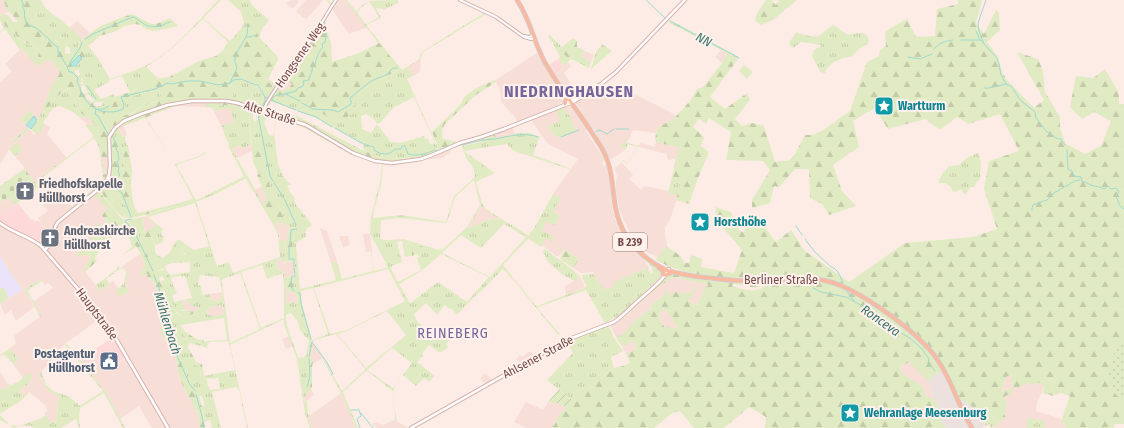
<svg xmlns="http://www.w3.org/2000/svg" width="1124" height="428" font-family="'Fira Sans Condensed',sans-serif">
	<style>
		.residential { fill: #f7ded7 }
		.commercial { fill: #fdd9da }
		.industrial { fill: #ede1df }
		.education { fill: #e9e2f9 }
		.grass { fill: url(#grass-tufts); fill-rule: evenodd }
		.forest { fill: url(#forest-firs); fill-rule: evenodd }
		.cemetery { fill: url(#cemetery-stones) }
		.park { fill: url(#park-dots) }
		.garden { fill: url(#garden-furrows) }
		.pitch { fill: #e1ebc3 }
		.water { fill: url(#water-ripples); stroke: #9fd9cf }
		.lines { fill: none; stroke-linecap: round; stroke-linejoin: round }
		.stream { stroke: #9fd9cf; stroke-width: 1 }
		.tertiary-casing { stroke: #d4b4b0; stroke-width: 4 }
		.secondary-casing { stroke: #d7b2ad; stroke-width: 4.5 }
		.primary-casing { stroke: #d6c9c9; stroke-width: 5 }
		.tertiary { stroke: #fff; stroke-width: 2 }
		.secondary { stroke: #fff; stroke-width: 2.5 }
		.primary { stroke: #fcb99d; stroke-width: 3 }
		.labels { text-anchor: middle; stroke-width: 4; stroke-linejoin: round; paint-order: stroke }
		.shield { fill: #fff1ec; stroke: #9f7d7b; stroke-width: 1 }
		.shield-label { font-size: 11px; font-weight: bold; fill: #764b4a }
		.street-label { font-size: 12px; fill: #764b4a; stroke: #fff1ec }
		.culture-label { font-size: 12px; font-weight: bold; fill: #0d838f; stroke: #fff1ec; text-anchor: start }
		.worship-label { font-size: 12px; font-weight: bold; fill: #5b616d; stroke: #fff1ec; text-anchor: start }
		.service-label { font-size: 12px; font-weight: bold; fill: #4e5e75; stroke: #fff1ec; text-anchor: end }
		.water-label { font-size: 13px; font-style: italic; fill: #3a756b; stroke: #fff1ec }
		.quarter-label { font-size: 14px; letter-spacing: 1px; fill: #76659a; stroke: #fff1ec }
		.district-label { font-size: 16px; font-weight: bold; letter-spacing: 1px; fill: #76659a; stroke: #fff1ec }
	</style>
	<defs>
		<pattern id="grass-tufts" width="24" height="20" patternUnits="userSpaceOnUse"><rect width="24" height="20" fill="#e1ebc3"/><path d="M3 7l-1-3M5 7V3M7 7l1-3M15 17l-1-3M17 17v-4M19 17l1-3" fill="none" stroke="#c4cba9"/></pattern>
		<pattern id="forest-firs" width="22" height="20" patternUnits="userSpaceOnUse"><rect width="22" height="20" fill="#e1ebc3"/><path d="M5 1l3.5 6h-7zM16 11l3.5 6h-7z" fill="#c4cba9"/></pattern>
		<pattern id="cemetery-stones" width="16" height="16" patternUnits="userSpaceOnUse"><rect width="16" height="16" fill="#e1ebc3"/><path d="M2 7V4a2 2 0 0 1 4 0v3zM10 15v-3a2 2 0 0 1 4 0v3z" fill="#c4cba9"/></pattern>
		<pattern id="park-dots" width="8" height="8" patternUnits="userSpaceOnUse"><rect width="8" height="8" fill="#e1ebc3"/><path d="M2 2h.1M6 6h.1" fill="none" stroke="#c4cba9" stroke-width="1.8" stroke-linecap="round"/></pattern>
		<pattern id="garden-furrows" width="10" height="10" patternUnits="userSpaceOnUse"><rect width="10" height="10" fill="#e1ebc3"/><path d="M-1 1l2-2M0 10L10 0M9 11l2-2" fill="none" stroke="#c4cba9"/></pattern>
		<pattern id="water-ripples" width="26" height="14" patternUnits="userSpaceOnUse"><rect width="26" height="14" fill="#b9e7de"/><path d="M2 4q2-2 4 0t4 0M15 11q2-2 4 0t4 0" fill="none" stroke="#9bbdb6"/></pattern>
	</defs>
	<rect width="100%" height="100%" fill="#fdece5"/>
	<g class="residential">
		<path d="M0 0H3L9 12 0 15Z"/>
		<path d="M292 0H297L299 1 293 9 286 3Z"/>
		<path d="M306 0H323L312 13 306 19 296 12 305 1Z"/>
		<path d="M338 0H345L367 27 349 34 332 9Z"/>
		<path d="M77 21 90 33 84 40 69 28Z"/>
		<path d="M22 48 45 61 52 60 61 73 50 90 44 108 38 119 29 110 20 120 27 127 13 139 16 143 9 149 0 165V83L12 71 5 64Z"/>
		<path d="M721 50 727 53 722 63 715 57Z"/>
		<path d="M585 51 594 55 591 62 581 56Z"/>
		<path d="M537 53 544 66 564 95H562L563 102 550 109 517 123 515 117 501 102 500 90 496 82 497 79Z"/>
		<path d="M421 59 420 72 413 76 408 67Z"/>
		<path d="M568 62 571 66 564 73 571 84 578 89 571 98 555 75Z"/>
		<path d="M284 78 292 84 288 89 283 92 277 88Z"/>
		<path d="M605 84 640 97 670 112 676 116 674 119 660 126 656 133 633 130 627 143 620 145 625 150 610 160 595 131 589 125 576 103Z"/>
		<path d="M205 100 206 107 179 106 174 104Z"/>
		<path d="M570 106 588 129 586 131 600 153 604 160 602 164 604 166 605 165 607 166 610 179 612 207 615 219 621 232 630 247 643 257 649 268 645 271 644 269 615 286 605 290 594 276 593 272 581 273 573 268 578 258 564 249 559 256H556L542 245 545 238 542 230 546 220 560 215 553 211 561 198 553 194 578 159 548 144 531 120 556 110 561 121 548 126 554 135 570 116 563 108Z"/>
		<path d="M230 108 234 122 221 126 214 111Z"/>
		<path d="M85 116 94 123 89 126 80 118Z"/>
		<path d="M45 124 50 128 47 134 67 158 56 167 55 166 35 182 24 169V167L14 155H16L22 150 16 141 29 129 34 135 41 132Z"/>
		<path d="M123 124 127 135 121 137V133L118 127Z"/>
		<path d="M512 127 515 135 497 138 495 133Z"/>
		<path d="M656 142 679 147 677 160 672 158 671 160 667 159V154L639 147 640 143 655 147Z"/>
		<path d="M251 144 252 151 237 158 232 149 240 145 242 149Z"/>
		<path d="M450 148 451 151 443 158 429 159V157Z"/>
		<path d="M101 157H108L107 173H105Z"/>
		<path d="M621 162 633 175 629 179 641 190 645 186 668 191V193L678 196 670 220 665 227V235L667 244 658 258 656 256 650 254 645 251 642 247 641 248 637 244 631 235 620 212 616 191V180L617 176 615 169Z"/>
		<path d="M262 186 267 200 263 204 255 190Z"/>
		<path d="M55 195 75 208 88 197H100L108 208 107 220 101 227 97 224 94 228 92 238 80 245 83 250 76 253 78 256 83 255 91 256 84 270 100 291 113 281 119 289 128 287 125 285 128 272 126 269 120 268 140 254 145 264 140 275 150 274V279L158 290 159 319 164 325 161 334 174 353 176 360 178 372 182 384 198 414 200 428H152L139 406 120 419 106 392 80 360 92 351 105 371 125 359 100 318 65 344 41 372 40 375 48 391 59 395 56 421 50 422 44 413 48 410 45 407 46 406 29 392 24 397 19 391 28 384 13 364 19 360 10 348 16 343 14 336 41 316 33 302 53 288 49 283 45 285 41 279 25 289 34 307 16 321 11 310 5 315 0 304 22 290 0 257V222L16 232 34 238 45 246 49 244 54 239V232L50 233 46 236 43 232 45 230 38 218 48 211 41 203 48 197 50 199Z"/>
		<path d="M10 198 15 205 0 216V201L1 200 4 202Z"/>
		<path d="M481 205 500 220 491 219 487 220 468 229Z"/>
		<path d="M146 216 156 226 145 232 142 217Z"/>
		<path d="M279 222 290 227 286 241H280L279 234 274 224Z"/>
		<path d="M320 228 327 231 337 261 331 263Z"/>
		<path d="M363 234H370L372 251 366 252Z"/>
		<path d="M339 236H348L350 245 343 247Z"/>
		<path d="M281 258 282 263 294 261 295 275 285 278 284 270 278 271 276 260Z"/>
		<path d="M580 277 585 287 567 295 564 287Z"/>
		<path d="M675 277 693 282 708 284V286L704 287 701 297 696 306 687 301 699 285H698L692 292 684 293 681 295H670L667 291 665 296 650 305 652 308 637 318 638 319 635 323 623 334 616 337 610 325 621 318H624L652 292 672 278Z"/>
		<path d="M286 289 293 293H296L298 302 286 304Z"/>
		<path d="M222 292 223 298 215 302 212 301 209 294Z"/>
		<path d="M186 300 197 306 199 312 187 311 182 302Z"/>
		<path d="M223 305 224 314 215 316 208 315 206 311 210 310 209 307Z"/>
		<path d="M666 309 677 327 676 328H665L659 318 660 313Z"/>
		<path d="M289 336 293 346 286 349 282 339Z"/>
		<path d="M632 341 637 346 635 350 626 354 622 347Z"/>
		<path d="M313 342 323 358 313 364V362L310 356 311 346Z"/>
		<path d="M530 351 535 356 521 364 516 359 520 355 522 357Z"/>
		<path d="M909 361 928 381V384L932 390 933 397 928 398 921 385 903 374 899 367Z"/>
		<path d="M0 371 9 387 0 390Z"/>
		<path d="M484 373 492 379 485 384 480 379Z"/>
		<path d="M1011 375 1013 388 1001 392 1006 377Z"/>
		<path d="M1041 382 1042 386 1045 385 1037 402 1036 411 1061 419V422L1065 424V427L1066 428H992L1006 417 1004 414 1007 407 1005 396 1012 390 1028 383 1032 385Z"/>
		<path d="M312 390 314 395 305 402 304 397 307 396 306 393Z"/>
		<path d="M341 393 356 428H312L308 417Z"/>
		<path d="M549 401 553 404 555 402 567 408 562 412 557 418 556 422 552 428H526L514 422 526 402 543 410Z"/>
		<path d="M394 420 408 428H377L372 424 377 422 383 425Z"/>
	</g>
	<g class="commercial">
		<path d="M558 59 564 66 555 75 549 65Z"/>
		<path d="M18 203 31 220 33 219 35 222 38 220 45 230 43 232 46 236 44 238 49 244 45 246 34 238 18 233 0 222V216Z"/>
		<path d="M112 338 125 358 105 371 92 351Z"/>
	</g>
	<path class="industrial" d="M945 368 959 398 982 413 985 426 982 428H947L942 424 935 410 938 406 933 397 932 390 928 384V381Z"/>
	<path class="education" d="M0 257 22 290 9 298 3 287 0 289Z"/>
	<g class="grass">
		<path d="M28 0H41L44 6 51 13 61 20 81 37 97 57 110 79C121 75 134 71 145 66 174 51 196 23 218 0H221L204 17V19L230 41 241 29 244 23 241 12 228 0H249L253 6 269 20 262 29 259 37 277 56 278 60 268 79 277 84 276 87 265 80 274 58 256 38 249 19 242 38 232 53 223 50 228 42 203 19 170 50 146 67 158 78 169 77 158 79 130 92 122 76 109 80V82L94 90 101 99 114 94V97C106 102 107 110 94 106V105L97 106H101L103 101 101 102H95L94 104 92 102 94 100 89 94 88 95V94H86L88 93 82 81H84L81 77 79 76 80 74 78 69 74 71 73 67 77 66 82 58H85L86 56 82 51 84 43 80 38C79 44 78 51 73 54L70 52V48C54 41 40 31 29 16L35 10Z"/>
		<path d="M326 0H328L332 3 335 0H338L324 23 323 24 286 76 284 74 315 32 331 6Z"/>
		<path d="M345 0H347L356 11 365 3 368 1 357 12 365 24H367L379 17 369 1 398 0V3L385 9 384 11 383 9 376 8 381 18 366 25 402 70 418 60 420 58V54L423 51 484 13 457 0C467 0 493 13 502 20 510 25 518 34 528 35L531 33 534 42C517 38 503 22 486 14L423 52 420 60 408 67 413 76 407 79 440 152C422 158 404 160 385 158 378 157 371 153 364 151L363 144 315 117 270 101 280 95 285 94 338 122 353 98 372 84 399 70ZM414 97 435 143 430 144 428 138 425 139 424 136 400 143 390 142 388 138 377 124 380 123 393 108ZM366 114 375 120 377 124 371 133 362 129 361 116Z"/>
		<path d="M0 15H1C2 20 17 36 21 40 27 45 35 44 39 53L36 60 37 67 22 48 20 50 5 29 0 33V32L4 28 0 20Z"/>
		<path d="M670 20 739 57 738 59 668 22Z"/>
		<path d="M833 25C838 27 843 32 848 35 856 33 871 29 868 44L860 48 851 57 843 58 832 63 826 70 825 73 822 74 821 73 812 56 814 50 821 46V45L801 42 793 48 790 46 789 43 796 32C806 35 813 40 823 33 826 30 829 27 833 25Z"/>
		<path d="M550 35 562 47 557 50 571 59 577 47 585 51 581 56 591 62 589 68 571 59 564 66 558 59 560 57 553 43 548 37Z"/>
		<path d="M602 44 612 51 591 69 596 52Z"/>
		<path d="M744 65 753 72 747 79 739 71Z"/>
		<path d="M236 82C249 82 258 83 264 95L261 108 273 112 272 114 277 116 274 132 278 164 284 178 291 184 287 186 290 192 294 197 295 203 310 222 312 226C306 227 305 232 306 237L297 242 296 245 300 289 336 280 331 263 337 261 342 279 373 271 371 251H372V259L374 271 388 267 370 234 371 216 380 182 382 164H383L381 185 374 210 373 218 401 215 446 222 454 196 475 177 473 167 466 158 462 146 481 142 482 138 495 133 497 138 515 135V133H531L539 137 541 135 542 137 539 138 533 155 569 168V169L514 151 511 149 507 144 464 151 495 173 476 182 482 203 485 208 498 217 528 235H529L536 225 553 194 561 198 553 211 560 216 554 225 546 221 542 230 554 237 551 242 545 238 541 247 529 239H528L503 265 536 306H537L584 288 587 286 582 278 583 277 582 275 593 274 605 290 614 286V282L644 269 645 270 648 268 651 274 653 273 652 267 646 261 647 260C652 265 664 269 660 277L622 314 605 323 586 290 538 307V309L560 334 558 335 516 283 503 269 480 292H479L457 315 451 308 449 309 445 305 437 315 426 303 414 314 417 321 421 325 435 338 444 329 453 336 446 344 449 347 440 353 429 345 422 354 423 356 417 362 435 376 429 382 424 378 416 386 403 375C400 379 396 382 395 386 391 395 396 413 397 421L394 420 395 419 393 391 367 371 365 372 343 392 358 428H356L341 393 322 358H323L342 391 365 370V368L336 334 328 336 311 341 307 359 308 373 305 388 307 396 304 397 305 402 307 401 308 415 312 414 308 417 312 428H310L305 413 297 359 284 325V320H282L230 345 248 428H247L239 390 236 387 212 392 221 428H212L210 420 204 422V419L205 420 201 408 202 407 205 405 202 396H199L196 394 187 377 166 323 165 310 161 292 162 286 161 281 165 280 170 284 168 273 171 275 190 272 189 256 185 253 179 252 177 250 181 256 186 258V261H173L164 264V268L156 271 150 261 145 249 155 251 157 255 163 258 170 252 174 244 178 239 194 250 209 246 195 203 148 217 163 229 161 234 164 237 162 243 155 245 148 230 156 226 146 216 150 214 175 207 177 206 175 204 193 199 175 164 145 118H146L175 164 197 157 205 152 206 153 197 158 178 164 177 166 196 200 211 193 243 177 244 176 228 146 229 145 221 126 234 122 230 108 214 111 212 108 206 107 216 108C224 101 239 108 249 111L251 144 242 149 240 145 232 149 277 228 280 241H286L285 256 283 260V262L282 263 281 258 276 260 278 271 284 270 287 288 298 290C292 286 292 282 293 276L295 275 294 261H292L291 256 295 228 288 226V225L271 191 254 121 258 120V116L259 110 253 108V106L233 96 230 85ZM269 114 276 116 273 136 269 135 264 122ZM245 179H246L274 226 278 235 280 257 233 273 229 262 217 266 196 202 213 195ZM474 180 480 205 467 227 443 249 439 250 404 239 387 240 380 239 381 221 382 220 399 218 447 223 455 197ZM481 206 500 220 491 219 468 228ZM504 224 526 237 525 238 490 277 442 253 461 235 481 248ZM402 241 405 257 412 256V250L407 252 405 244 409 242 425 248 417 259 421 270 398 282 390 267 402 262 397 242ZM441 254 488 277V278L467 302 438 282 410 303 399 284 420 272ZM262 265 267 279 283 273 284 286V318L261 328 241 272ZM388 269 405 301 347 330 330 334 314 288ZM240 273 260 329 230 343 222 281 223 279ZM200 275 218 277C222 283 222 291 223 298L215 301 214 300 212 301 209 294 202 295 201 286 198 285ZM185 276 192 298C186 299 181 300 175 302L172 296 177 293 173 285 171 277ZM313 288 328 334 312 340 302 304 301 291ZM286 289 293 293H296L298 302 286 303ZM186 300 192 307 197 306 199 312 210 310 209 307 223 305 224 314 215 316 208 315 207 313 192 314 184 318 176 312 170 302 179 311 184 310 187 311 182 302ZM387 311 406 335 366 368 338 335V334L347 331ZM291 313 298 322 300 330 309 341 306 355 305 357 299 358 298 357 287 326 286 315ZM224 318 227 340 206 341 204 343 189 340V348L190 343 208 348 207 346 209 342 228 341 231 352 235 370 204 376 207 379 218 378 220 389 210 390 208 385 207 380 201 375C200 371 200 365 194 365L187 348V340L181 330 185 331 182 328 181 325ZM392 348 412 363 393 388 367 370Z"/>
		<path d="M72 87C74 98 75 109 85 116L80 118 73 112 60 106 50 109 49 108C50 100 64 90 72 87Z"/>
		<path d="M159 89 161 95 160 100 143 106 126 116H123L125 106 123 100C128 98 132 96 136 95 143 92 152 93 159 89Z"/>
		<path d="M563 108 570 116 575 131 559 138 554 135 548 126 560 121 556 110Z"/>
		<path d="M29 110 34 116 26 125 20 120Z"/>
		<path d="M42 111 49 115 43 122 45 124 41 132 36 134 31 129 36 122V118L38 119Z"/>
		<path d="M100 113H109L114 127 111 128 112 130 109 133Z"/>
		<path d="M278 113 297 116 326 131 323 136 312 129 280 117Z"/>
		<path d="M94 123 100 134 96 135 100 144 102 157H101L105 173 103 175 99 147 94 138 38 181 37 182 51 199H50L35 182 55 166H56L92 138 93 135 85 125 87 124 89 126Z"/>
		<path d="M27 127 29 129 16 141 22 150 16 155H14L9 149 16 143 13 140Z"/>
		<path d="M118 127 121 133V137L125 136 126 143 128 146 123 147 124 168 119 170V151L112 134Z"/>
		<path d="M623 142 639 146 627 164 623 161 621 162 623 160 627 163 638 147 628 144 625 150 620 145Z"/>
		<path d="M679 147 681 148 673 177 680 184 678 196 668 193Z"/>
		<path d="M978 153 981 161 980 180 976 182 975 187H970L966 194H963L962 190 960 189 958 191 954 192 952 190 951 187 948 185 946 183H938C941 178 942 171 947 169L949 166 960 165C962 159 973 155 978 153Z"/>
		<path d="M119 195 124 205 125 204 131 218C120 219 116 211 109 203Z"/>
		<path d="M142 217 145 232 143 233 148 241 143 245C139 236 133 226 126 220Z"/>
		<path d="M123 227 131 234 136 247 121 256 132 247 130 240 122 230 108 240V241L105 243 103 240Z"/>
		<path d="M95 231 97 232 99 235C98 238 97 240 96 242 95 247 97 248 94 252L85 253 84 255 78 256 76 253 82 250 81 247 91 241Z"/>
		<path d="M545 249 573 270 580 277 574 281 562 274 548 262 543 251Z"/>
		<path d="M119 266 120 268 127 270 128 273 125 285 130 291 120 297 116 291 124 283 126 272 125 270 120 269 106 279 110 284 100 291 96 285 117 269V267Z"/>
		<path d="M41 279 42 281 30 289 28 291 33 301 41 316 40 317 25 289Z"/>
		<path d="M608 326 613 334 612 335 623 351 611 357 614 368 595 383 584 395 575 402 547 380 573 353 567 343V342Z"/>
		<path d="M625 331 632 341 622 347 616 337 623 334Z"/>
		<path d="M66 343 106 392 125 428H123L104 393 80 408 79 418 80 428H79L76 419 61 428H32L33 426C18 425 13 428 0 420V415L13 428 42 418 46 415 50 422 56 421 59 396 48 391 40 375 41 372 42 371V374L46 384 53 391 70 397 80 406 103 391 65 345Z"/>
		<path d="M10 348 19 360 13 364 4 354 0 356V355Z"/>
		<path d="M30 373 33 376 28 384 19 391 24 396 28 392 29 393 19 402 0 414V390L9 387 8 384 11 385 18 382 23 378V376L24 377Z"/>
		<path d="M1054 378 1055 381 1050 395 1042 393 1045 386H1042L1041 382Z"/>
		<path d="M985 409 993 415 998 424 991 428 989 424 985 426 982 413Z"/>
		<path d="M1029 418 1045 421V428H1027L1026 421Z"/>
	</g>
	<g class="forest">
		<path d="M3 0H28L36 7 35 10 29 16 35 24 49 36 57 42 62 43 67 47H66L65 53 70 54V52L73 54 76 51 80 42 76 35 80 38 93 54 92 55 85 47 82 51 86 56 85 58H82L79 55 71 63V66L73 67C74 71 76 75 81 77L82 82H81L80 84H83L84 85 81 86 83 94 88 93 86 96C88 101 93 101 94 106L99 107 106 105 109 100 114 97 130 92 158 79 169 77 199 61 216 56 223 50 232 53 242 38 249 19 258 36 257 38 274 58 265 80 275 87 284 74 286 76 289 74 323 24 324 23 331 42 332 62 359 53 379 43 400 69 372 84 353 98 356 102 354 113 338 122 285 94C274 96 270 101 265 110L261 108 264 95 261 88 253 84 245 82H236L230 85 233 96 253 106V117L271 191 288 225V226L279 222 274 224 263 204 267 199 257 175 259 174 253 162 249 111C239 108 224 101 216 108L206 107 205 100 174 104 173 107 124 126 122 121 114 127 109 113 100 114 109 133C108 138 108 143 109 149 109 164 110 178 98 190L119 216 128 222 135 230 143 244 148 241 144 239 143 233 148 230 155 246V251L145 249 150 261 156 271 164 270V264L173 261 186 260V258L178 254 176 252V250L189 256V262L172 263 166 265 165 267 168 273 171 285 165 280 162 276 159 278 162 286 161 292 165 310 166 323 187 377 196 394 199 396 202 407 201 408 204 419 205 428H200L198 414 182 384 178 372 176 360 174 353 161 334 160 328 164 324 159 319C159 304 161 285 147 276L149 274 140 275 145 264C142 258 140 252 136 246 131 239 131 232 123 227L103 240 105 243 101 247 100 250 95 258 97 261 85 272 84 270 91 256 84 255C86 250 90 252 94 252 97 248 95 247 96 242 97 240 98 238 99 235L97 232 95 231 92 241 81 247 80 245 92 238 94 228 97 223 101 227 107 220 102 216 108 208 99 202 100 198 89 197 75 208 73 206 102 182 103 175 107 173 108 157H102L100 144 96 135H99L100 134 94 123 81 113 76 105 71 87C64 90 50 100 49 108L50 109 54 108 48 114 45 113V111H42L50 90 60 73 52 60 45 61 37 67V64L36 62 39 53C36 45 29 45 23 41 16 37 16 31 7 28L1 15C7 12 10 17 13 22H17L16 19 9 12ZM284 78 292 84 288 89 286 88 283 92 277 88ZM159 90 161 95 160 100 143 106 131 114 123 116 125 106 124 100 131 98 137 94Z"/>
		<path d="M766 0H771L776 5 779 0H797L773 20 761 25 755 21 757 13Z"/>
		<path d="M958 0H982L976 23 984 34 996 10 999 13 1000 30 987 42 998 57 1002 72 1007 80 1034 108 1044 100 1017 52 1038 59 1043 71 1045 92 1060 117V129L1066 144 1085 154 1101 146 1111 121 1094 112 1082 119 1070 107 1076 76 1093 78 1105 69 1119 93V104H1124V424H1115L1113 428H1066L1065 427V424L1061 422 1070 396 1061 393 1052 396 1050 395 1055 381 1053 378 1032 385 1028 383 1012 390V393L1005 396 1007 407 1004 414 1006 417 998 424 993 415 985 409 982 413 959 398 945 368 935 353 927 345 910 330 882 307 859 293 847 286 822 278 810 276 745 279 712 277 682 271 670 267 656 260 666 246 681 256 684 263H689L691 255 702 259 701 267 734 273 742 250 717 221 715 207 731 212 740 231 744 232 749 215 763 224 776 242 791 230 805 251 849 282 905 243 973 237 997 229 984 189 989 161 1019 151 1000 114 969 124 957 117 940 130 925 119 888 129 875 108 853 121 859 147 833 165 842 191 856 206 829 215 822 204 810 198 809 169H795L779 187 774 186 770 203 752 208V200L770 170 763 161 726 160 731 132 709 118 706 124 699 119 693 127 704 137 701 146 709 152 697 181 689 204 676 200 680 184 673 178 681 148 656 142 655 139 656 133 660 126 674 119 677 115 690 101 697 89 703 87 722 63 727 53 738 59 710 97 725 109 747 93 750 100 735 119 742 126 752 123 764 126 775 162 780 161H788L795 154 805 135H812L822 131 850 111 867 62 879 56 880 50 886 46 885 33 889 29 907 19 916 37 935 36 937 9 958 4ZM1011 375 1013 388 1001 392 1006 377Z"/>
		<path d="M131 14C139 16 147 24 155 24 160 23 165 20 170 18L178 26 161 30 152 31 146 29 140 25 135 24 125 26 116 31 100 36 88 46 84 40C97 24 113 22 131 14Z"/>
		<path d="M573 38 577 41V47L571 59 557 50 562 47Z"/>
		<path d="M497 79 496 82 476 95 445 124 442 129 443 139 459 142 440 151 432 132 461 104 464 97 476 88Z"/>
		<path d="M273 112 281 114 280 117 306 126 323 136 326 131 364 151 384 158 404 159V161L389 162 365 158 330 140 329 142 305 128 277 117V116L272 114Z"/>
		<path d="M112 134C121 143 119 159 120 170L124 168 123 147 128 146 132 170 131 187 134 207 138 213 175 204 177 206 145 215 131 218 125 204 124 205 119 195 109 203 101 192C112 180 113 166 111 150 111 144 109 139 112 134Z"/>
		<path d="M290 227 295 228 291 256 292 261 283 262 282 260 285 256 286 241Z"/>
		<path d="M409 242 426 248 420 257 416 254 412 256V250L407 252 405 244Z"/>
		<path d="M564 249 579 259 573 268 560 259Z"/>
		<path d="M670 274H673L711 281 761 284 760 287H750V286L733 284 732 286C741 289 763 295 765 283 785 281 804 279 823 282 853 288 903 324 923 346 930 354 936 362 942 370L928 381 909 362 899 367 903 374 921 385 928 398 933 397 938 406 935 410 942 424 947 428H765L766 417 749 407 724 428H694L680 411 672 413 654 428H552L556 422 557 418 562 412 584 395 595 383 614 368 623 366 630 363 626 354 635 350 637 346 632 341 625 331 637 319V318L652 308 650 305 664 296V293L667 291 670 295 678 291 681 295 684 293 692 292 698 285H699L688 301 696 306 701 297 704 287 708 286V284L693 282 675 277 672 278 652 292 623 318H621ZM666 309 677 327 676 328H671L669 326 665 328 659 318 660 313Z"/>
		<path d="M293 276C292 282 292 286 298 291 293 293 291 291 287 288L285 278Z"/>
		<path d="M170 302 179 311H206L207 313 192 314 185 318 181 317V315C174 311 175 308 169 305Z"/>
		<path d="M181 329 198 340 204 339 205 343 189 340 188 347 196 362 202 364 204 375 207 380 201 375C200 371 200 365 194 365 191 357 185 349 187 340L186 337 182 333Z"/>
		<path d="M315 339 312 343 310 355 313 362 312 367V390L306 393 305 388 308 373 307 359 310 343Z"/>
	</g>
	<path class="cemetery" d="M24 169 39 187 15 205 10 198 3 202 0 198V186Z"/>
	<path class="park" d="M1124 337V402L1114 393 1108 385 1112 381 1109 374 1113 356 1122 339Z"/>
	<path class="garden" d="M559 389 575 402 567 408 555 402 553 404 549 401Z"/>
	<g class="pitch">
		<path d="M3 287 9 298 0 304V289Z"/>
		<path d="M410 316 414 321 403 329 399 324Z"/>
	</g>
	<g class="water">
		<path d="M79 55 82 58 76 66H71V63Z"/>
		<path d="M34 116 36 118V122L31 129 26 125Z"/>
	</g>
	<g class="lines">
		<g class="stream">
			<path d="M21 0 24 5 22 6 24 9 25 19 27 24 36 28 49 39 54 45 58 47V52L67 66 69 72H72L78 78 77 82 80 87 81 95C86 100 90 106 96 109L95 114 98 116 108 134"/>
			<path d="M646 0 665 18"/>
			<path d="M986 0 978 23 979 31 984 44 997 58 999 64 1001 75 1006 84 1012 87 1020 100 1035 112 1036 118 1047 132 1052 135 1056 138 1061 139 1065 145"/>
			<path d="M670 21 739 58"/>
			<path d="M976 31 980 40 984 43"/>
			<path d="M246 37H250L255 35"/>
			<path d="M85 39 93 34 130 18 134 17 147 26C151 26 156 27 160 26 164 25 166 23 170 22"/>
			<path d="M961 40H980"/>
			<path d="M934 49C939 43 945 41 953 40"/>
			<path d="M908 57 920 59 932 54"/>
			<path d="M235 61V56L247 35 248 25"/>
			<path d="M70 62 80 48 82 42"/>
			<path d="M230 83 237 68 235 62"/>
			<path d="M87 86 96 99"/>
			<path d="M984 88H989L1006 84"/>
			<path d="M285 94 296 91 298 88 303 86 304 83 303 81 309 80C309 75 313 73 312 67L315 65C316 58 319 51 323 47L322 44 325 42 326 34 324 26 325 22"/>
			<path d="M350 99V98L371 81 386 75 393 68H397"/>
			<path d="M271 100 296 110"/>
			<path d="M272 100 276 95 285 94 300 101"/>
			<path d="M302 103 313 109 333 110 338 112 351 104V100"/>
			<path d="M261 108 265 101V97"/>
			<path d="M96 109C104 113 116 113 123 109L124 105 121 97 155 89 168 83 172 84 187 81H200L218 85 230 83 234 80 241 79 256 85H258L265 97 269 99"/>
			<path d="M98 109H104L109 106"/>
			<path d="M260 111 258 115 270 176 273 181"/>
			<path d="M298 111 316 117 332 127"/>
			<path d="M335 128 363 144"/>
			<path d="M616 129H629"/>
			<path d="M596 132 600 130 607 134 614 129"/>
			<path d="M112 135 116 143V149L118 152V155L119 160 117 162 119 167 118 171 120 175 114 180 118 190 122 193 131 217"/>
			<path d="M561 137 579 130"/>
			<path d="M495 139C509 136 525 132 538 137"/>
			<path d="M365 145 370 146"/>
			<path d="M462 145 483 140 494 139"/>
			<path d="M371 146 374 147V150C381 155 389 156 395 149H401L402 146H405L408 154C417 157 427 153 435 150L437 151H438"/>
			<path d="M442 149 444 148"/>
			<path d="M449 149 460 145"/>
			<path d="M1067 150 1068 169 1072 171 1074 176 1081 177 1082 181C1086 182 1088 184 1091 185 1095 187 1100 186 1104 189L1108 186 1111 189 1116 188 1118 190 1119 192 1116 196 1120 206 1124 209"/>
			<path d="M274 183 285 200 296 225"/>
			<path d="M1032 208 1033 205 1047 200 1054 193 1066 186 1075 181 1080 180"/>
			<path d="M1032 209V210"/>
			<path d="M131 219 126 220 125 221 135 233 153 271"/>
			<path d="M796 226 802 235"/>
			<path d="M805 239 814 251 831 267C839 269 841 279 844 286"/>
			<path d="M290 243 291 230 297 229"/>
			<path d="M289 246V259H294V266"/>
			<path d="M294 268 295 274"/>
			<path d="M154 275 159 288 163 318 173 348 180 362 189 383 195 391"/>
			<path d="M813 288 821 292 846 297 868 309 881 320 911 339 922 349 929 359 928 362 935 371"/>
			<path d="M846 290 854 301"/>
			<path d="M294 291C290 287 291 282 292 276H295"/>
			<path d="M298 293H300L301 304 311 339"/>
			<path d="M312 342 326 361 333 374"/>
			<path d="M309 357 312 342"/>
			<path d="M307 387 310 376 309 359"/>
			<path d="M196 394 202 416 204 428"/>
			<path d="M351 410H359L361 416 357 419 360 428"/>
			<path d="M361 413 373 428"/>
		</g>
		<defs>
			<g id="tertiary">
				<path d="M460 0 496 17 524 37 531 39 534 38"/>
				<path d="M524 36 528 37 533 36"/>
				<path d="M263 111C270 93 290 70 301 54 314 37 324 18 336 0"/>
			</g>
			<g id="secondary">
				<path d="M565 103 579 97"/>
				<path d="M0 223C12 233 29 236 41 246L98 312 112 332 168 428"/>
				<path d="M45 250 55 239V227L58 222 105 184 109 175 110 165 109 137 115 128 124 121 141 114 168 105 192 101H226L237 103 306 125 353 153 375 161 392 163 421 159 432 155 460 143 481 137 504 129 575 101 601 84 616 72 685 0"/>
				<path d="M411 428 552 348 564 341 614 322C623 316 630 308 638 301 649 291 663 281 669 269"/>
			</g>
			<g id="primary">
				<path d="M517 0C531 20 534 45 547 66 561 90 579 112 594 136 598 142 603 149 606 157 612 170 612 183 614 197 616 220 625 240 643 255 650 261 658 266 666 270 675 273 684 274 693 276 716 279 740 282 763 281 783 280 802 276 822 280 854 285 907 325 929 349 950 372 956 403 972 428"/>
				<path d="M565 104 567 97"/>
				<path d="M659 268 663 271V275"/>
				<path d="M665 275 673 272"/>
			</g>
		</defs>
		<use href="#tertiary" class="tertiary-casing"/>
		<use href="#secondary" class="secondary-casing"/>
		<use href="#primary" class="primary-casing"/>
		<use href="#tertiary" class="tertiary"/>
		<use href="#secondary" class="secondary"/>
		<use href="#primary" class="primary"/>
	</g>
	<defs>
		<symbol id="sight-square" viewBox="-11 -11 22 22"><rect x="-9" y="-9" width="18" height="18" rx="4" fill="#0f9aa8" stroke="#fff1ec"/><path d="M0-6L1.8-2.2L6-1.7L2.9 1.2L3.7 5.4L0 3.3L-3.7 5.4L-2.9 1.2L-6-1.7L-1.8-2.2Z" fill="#fff"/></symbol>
		<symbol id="church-square" viewBox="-11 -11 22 22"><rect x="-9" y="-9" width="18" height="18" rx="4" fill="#6b7280" stroke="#fff1ec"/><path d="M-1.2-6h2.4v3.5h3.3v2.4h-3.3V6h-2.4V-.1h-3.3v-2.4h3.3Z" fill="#fff"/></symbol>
		<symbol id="civic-square" viewBox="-11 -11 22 22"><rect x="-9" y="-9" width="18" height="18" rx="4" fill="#5c6f8a" stroke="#fff1ec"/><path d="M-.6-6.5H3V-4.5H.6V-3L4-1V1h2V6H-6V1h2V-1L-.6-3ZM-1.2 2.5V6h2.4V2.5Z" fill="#fff"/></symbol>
	</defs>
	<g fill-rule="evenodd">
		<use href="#sight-square" x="873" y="95" width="22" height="22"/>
		<use href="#church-square" x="14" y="180" width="22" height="22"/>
		<use href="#sight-square" x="689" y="211" width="22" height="22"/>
		<use href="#church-square" x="39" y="227" width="22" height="22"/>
		<use href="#civic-square" x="98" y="350" width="22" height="22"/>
		<use href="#sight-square" x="839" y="402" width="22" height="22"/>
	</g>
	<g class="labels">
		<rect class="shield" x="613" y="233" width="34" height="18" rx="3"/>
		<g class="shield-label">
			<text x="630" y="246">B 239</text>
		</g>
		<g class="street-label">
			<text transform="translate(300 55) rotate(-55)" y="4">Hongsener Weg</text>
			<text transform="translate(270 113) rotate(18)" y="4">Alte Straße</text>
			<text x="781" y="284">Berliner Straße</text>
			<text transform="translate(97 314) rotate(53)" y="4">Hauptstraße</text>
			<text transform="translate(538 357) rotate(-28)" y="4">Ahlsener Straße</text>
		</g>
		<g class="culture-label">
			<text x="898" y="110">Wartturm</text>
			<text x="714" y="226">Horsthöhe</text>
			<text x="864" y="417">Wehranlage Meesenburg</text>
		</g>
		<g class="worship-label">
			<text x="39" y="188">Friedhofskapelle<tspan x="39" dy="14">Hüllhorst</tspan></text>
			<text x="64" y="235">Andreaskirche<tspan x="64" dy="14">Hüllhorst</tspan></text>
		</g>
		<g class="service-label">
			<text x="95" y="358">Postagentur<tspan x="95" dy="14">Hüllhorst</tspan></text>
		</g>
		<g class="water-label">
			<text transform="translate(704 39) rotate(28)" y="5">NN</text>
			<text transform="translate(881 320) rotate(35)" y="5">Ronceva</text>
			<text transform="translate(168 323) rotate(73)" y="5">Mühlenbach</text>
		</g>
		<g class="quarter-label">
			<text x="453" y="338">REINEBERG</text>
		</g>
		<g class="district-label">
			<text x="569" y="97">NIEDRINGHAUSEN</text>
		</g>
	</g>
</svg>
